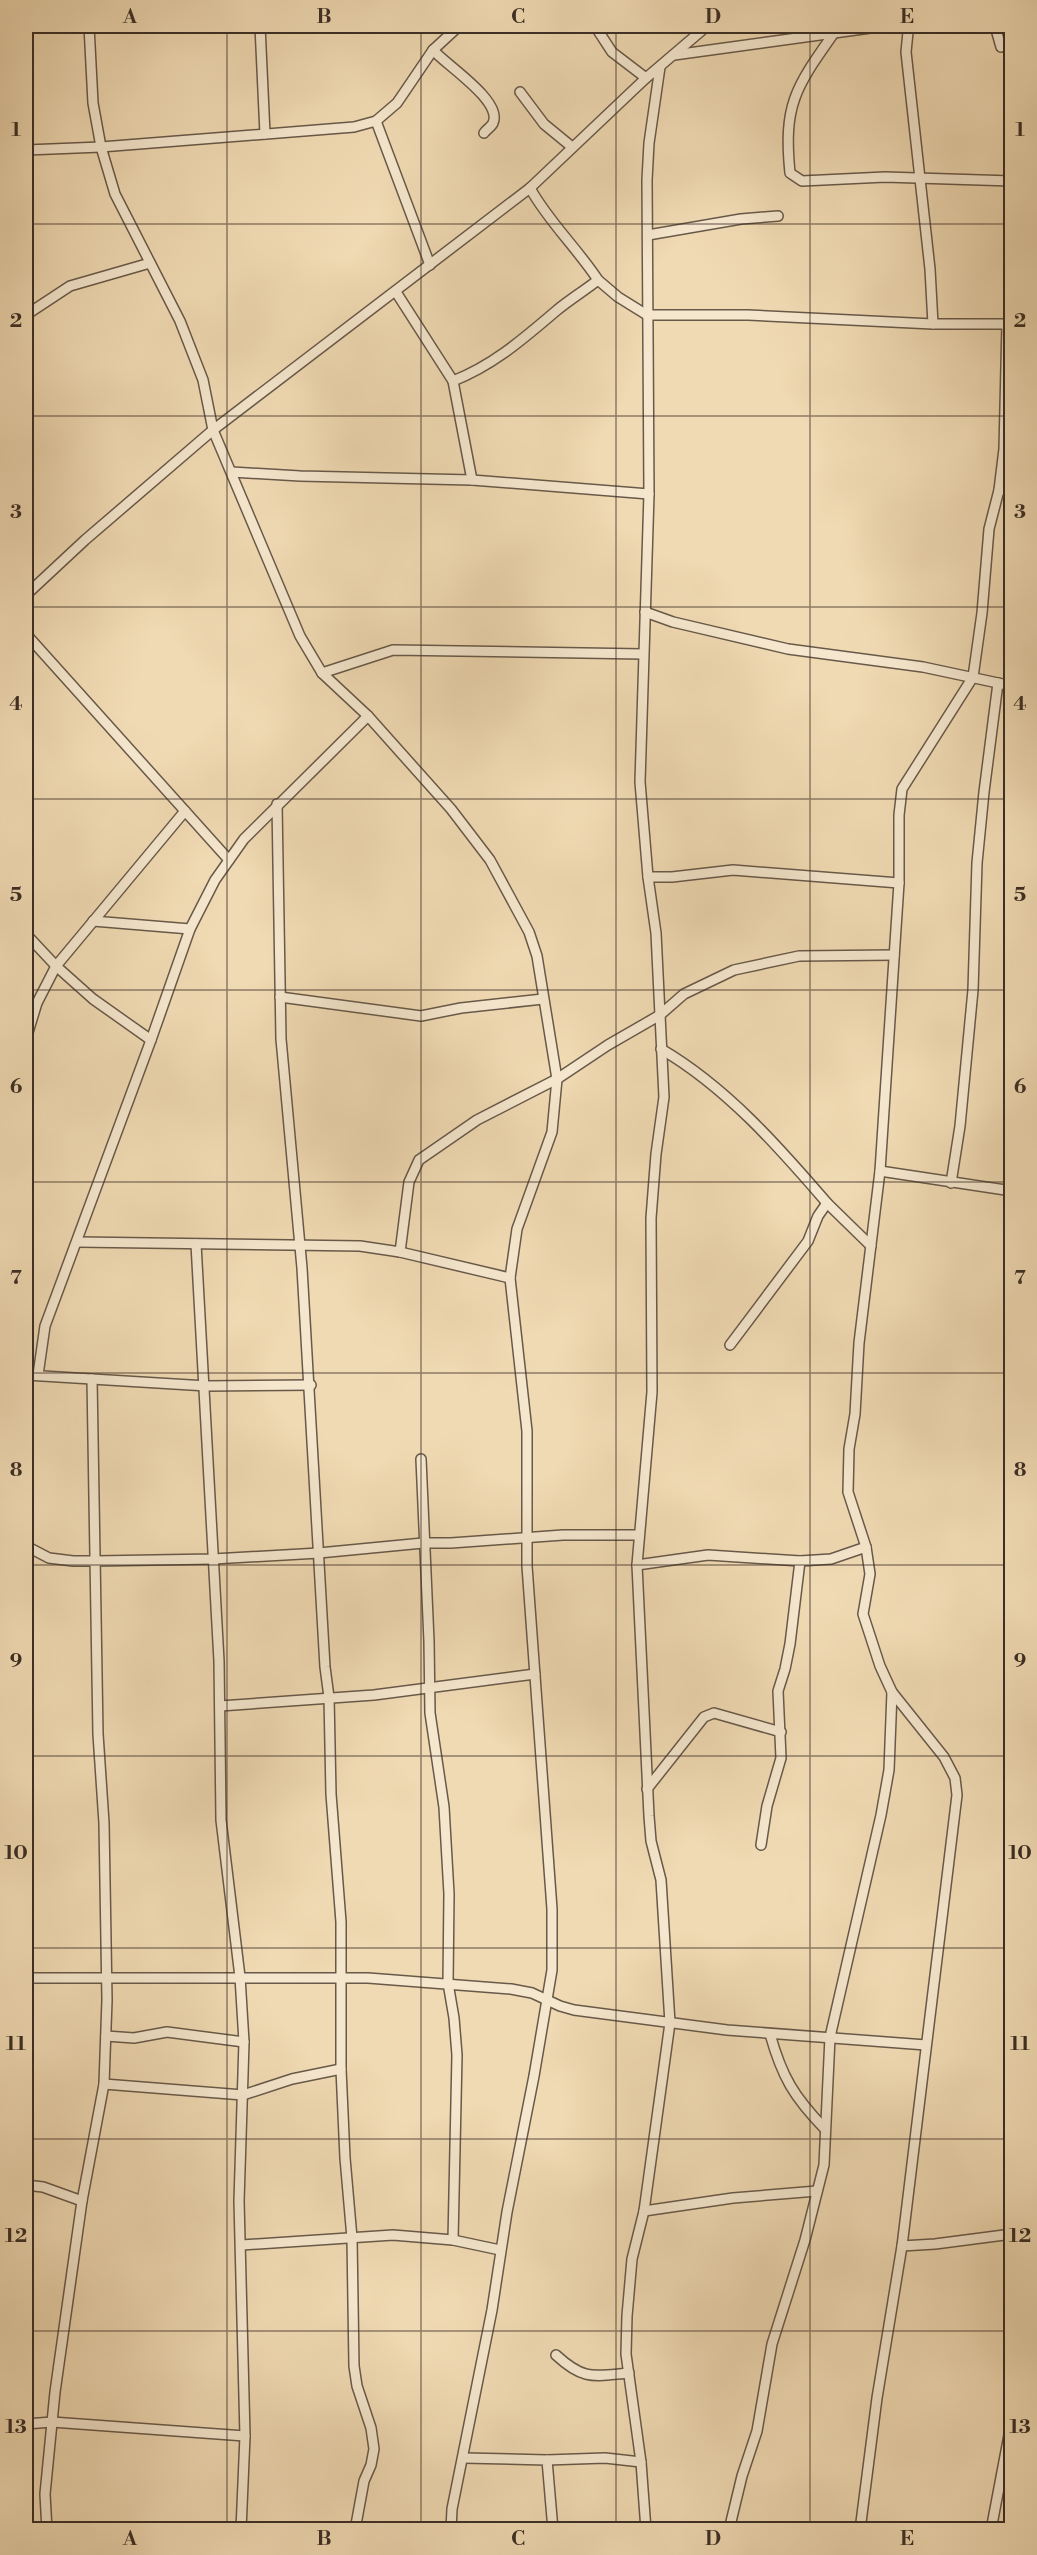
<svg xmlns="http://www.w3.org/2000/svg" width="1037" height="2555" font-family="'Libre Bodoni',serif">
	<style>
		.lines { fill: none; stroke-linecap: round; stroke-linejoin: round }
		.street-casing { stroke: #685949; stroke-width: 12 }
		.street { stroke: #f5e7ce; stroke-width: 9 }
		.grid { fill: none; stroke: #3a2e26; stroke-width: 1.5; stroke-opacity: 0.55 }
		.neatline { fill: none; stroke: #3a2e26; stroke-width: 2 }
		.grid-label { font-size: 20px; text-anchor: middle; font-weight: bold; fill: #3a2e26 }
	</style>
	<rect width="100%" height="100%" fill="#f0dab3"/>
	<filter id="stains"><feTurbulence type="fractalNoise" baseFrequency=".00333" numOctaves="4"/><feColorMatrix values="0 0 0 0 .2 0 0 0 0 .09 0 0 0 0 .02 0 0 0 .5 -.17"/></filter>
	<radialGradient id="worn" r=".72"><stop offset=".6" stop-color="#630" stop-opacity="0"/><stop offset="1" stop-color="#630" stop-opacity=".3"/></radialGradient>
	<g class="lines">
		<defs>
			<g id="street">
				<path d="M89 26 93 103 101 147 115 194 180 321 203 380 213 430 300 636 322 673 368 716 451 809 490 860 529 932 537 956 557 1079 552 1132 517 1229 510 1278 527 1431V1566L552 1909V1970L534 2076 507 2212 492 2310 452 2509 451 2530"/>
				<path d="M260 26 265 134"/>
				<path d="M595 26 612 52 646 78"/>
				<path d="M911 26 908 32 906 52 930 269 933 324"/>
				<path d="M995 26 1001 47"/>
				<path d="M834 33C796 87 783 104 790 173L802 181 885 177 1012 181"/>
				<path d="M433 50C446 65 503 101 493 123 492 126 486 130 484 133"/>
				<path d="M674 55 885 26"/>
				<path d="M520 92 544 124 572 147"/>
				<path d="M376 121 430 265"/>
				<path d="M26 150 101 147 354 127 376 121 397 103 433 50 459 26"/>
				<path d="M530 188C548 221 577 248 598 280"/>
				<path d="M648 235 741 219 778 216"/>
				<path d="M396 292 453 381 472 480"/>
				<path d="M26 315 70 286 150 263"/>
				<path d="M453 381C494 365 524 338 556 311 569 300 584 291 598 280L618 297 647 315H748L933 324H1012"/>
				<path d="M232 472 300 476 472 480 649 494"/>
				<path d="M999 490H1012"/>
				<path d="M26 595 85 540 213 430 530 188 646 78 707 26"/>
				<path d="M645 612 673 622 788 649 923 667 1012 686"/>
				<path d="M26 634 229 860"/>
				<path d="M322 673 393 650 643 654"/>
				<path d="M277 804 281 1039 302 1268 325 1667 329 1697 331 1794 341 1922V2069L345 2158 352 2238 354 2366 357 2386 371 2428 374 2449 371 2465 364 2481 355 2530"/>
				<path d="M648 877H672L733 870 899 883"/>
				<path d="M93 921 190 929"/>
				<path d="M26 934 56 966 93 999 151 1040"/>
				<path d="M280 997 421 1016 461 1008 543 999"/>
				<path d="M26 1039 37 1003 56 966 185 811"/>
				<path d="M661 1049C726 1087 778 1146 827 1203"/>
				<path d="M880 1171 1012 1191"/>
				<path d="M951 1183 960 1126 973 990 977 863 984 792 998 683"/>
				<path d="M78 1242 360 1246 400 1252 510 1278"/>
				<path d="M196 1244 219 1661 221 1820 240 1977 244 2042 239 2201 245 2436 241 2530"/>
				<path d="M400 1252 409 1182 419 1160 477 1120 557 1079 608 1045 660 1015 684 994 734 970 799 956 894 955"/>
				<path d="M730 1345 808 1241 818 1216 827 1203 871 1246"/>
				<path d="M26 1375 207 1386 311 1385"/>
				<path d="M38 1375 45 1326 151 1040 190 929 215 880 244 839 368 716"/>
				<path d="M421 1459 429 1641 430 1713 444 1807 449 1894 448 1983 454 2018 457 2055 453 2240"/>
				<path d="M26 1546 49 1558 73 1561H96L213 1559 319 1553 423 1543H451L563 1535H638"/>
				<path d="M637 1565 708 1555 800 1561 831 1559 866 1547"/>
				<path d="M220 1706 374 1695 535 1674"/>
				<path d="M647 1789 704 1717 714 1713 781 1732"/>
				<path d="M761 1845 767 1806 781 1758 778 1691 785 1669 790 1644 800 1561"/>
				<path d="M26 1978H368L511 1989 532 1993 560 2006 574 2010 727 2030 926 2045"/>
				<path d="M770 2034C782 2077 794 2097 825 2129"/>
				<path d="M106 2036 134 2038 167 2032 244 2042"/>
				<path d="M104 2084 243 2095 292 2079 341 2069"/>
				<path d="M26 2185 43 2187 82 2201"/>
				<path d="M644 2211 733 2198 817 2191"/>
				<path d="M242 2245 393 2235 453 2240 500 2250"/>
				<path d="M902 2246 935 2244 1012 2234"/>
				<path d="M556 2355C584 2381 594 2376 629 2373"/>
				<path d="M26 2424 52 2422 245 2436"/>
				<path d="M463 2458 547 2460 553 2530"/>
				<path d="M547 2460 605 2458 641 2462"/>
				<path d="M47 2530 45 2494 55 2392 82 2201 104 2084 107 2000 104 1823 98 1734 92 1379"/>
				<path d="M646 2530 641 2462 626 2354 627 2316 632 2259 644 2211 670 2023 661 1880 651 1841 649 1816 637 1565 652 1392 651 1218 656 1154 664 1097 656 933 648 877 640 782 649 494 647 180 649 143 660 67"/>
				<path d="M729 2530 742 2476 757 2431 772 2344 805 2240 824 2165 830 2037 881 1815 889 1770 892 1692"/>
				<path d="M860 2530 877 2398 902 2246 957 1795 955 1778 944 1757 892 1692 880 1666 863 1614 870 1574 866 1547 848 1492 849 1449 855 1414 859 1343 880 1171 899 883V815L902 789 973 677 982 613 989 529 999 490 1004 449 1007 324"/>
				<path d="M991 2530 1012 2419"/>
			</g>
		</defs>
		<use href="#street" class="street-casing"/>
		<use href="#street" class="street"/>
	</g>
	<path class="grid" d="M227 26V2530M421 26V2530M616 26V2530M810 26V2530M26 224H1012M26 416H1012M26 607H1012M26 799H1012M26 990H1012M26 1182H1012M26 1373H1012M26 1565H1012M26 1756H1012M26 1948H1012M26 2139H1012M26 2331H1012"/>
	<rect width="1037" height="2555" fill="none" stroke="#f0dab3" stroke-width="66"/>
	<rect x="33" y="33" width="971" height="2489" class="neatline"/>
	<g class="grid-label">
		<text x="130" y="23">A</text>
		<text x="324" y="23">B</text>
		<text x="518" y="23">C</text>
		<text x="713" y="23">D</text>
		<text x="907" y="23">E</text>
		<text x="16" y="136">1</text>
		<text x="1020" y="136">1</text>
		<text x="16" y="327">2</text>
		<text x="1020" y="327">2</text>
		<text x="16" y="518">3</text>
		<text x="1020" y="518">3</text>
		<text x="16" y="710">4</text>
		<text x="1020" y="710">4</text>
		<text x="16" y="901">5</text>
		<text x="1020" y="901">5</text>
		<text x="16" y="1093">6</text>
		<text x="1020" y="1093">6</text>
		<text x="16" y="1284">7</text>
		<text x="1020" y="1284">7</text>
		<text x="16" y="1476">8</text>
		<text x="1020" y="1476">8</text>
		<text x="16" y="1667">9</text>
		<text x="1020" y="1667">9</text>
		<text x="16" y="1859">10</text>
		<text x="1020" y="1859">10</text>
		<text x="16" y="2050">11</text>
		<text x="1020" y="2050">11</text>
		<text x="16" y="2242">12</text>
		<text x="1020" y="2242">12</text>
		<text x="16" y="2433">13</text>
		<text x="1020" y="2433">13</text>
		<text x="130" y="2545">A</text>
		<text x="324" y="2545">B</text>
		<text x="518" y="2545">C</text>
		<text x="713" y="2545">D</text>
		<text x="907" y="2545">E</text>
	</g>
	<rect width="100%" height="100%" filter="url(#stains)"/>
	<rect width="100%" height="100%" fill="url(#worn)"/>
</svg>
